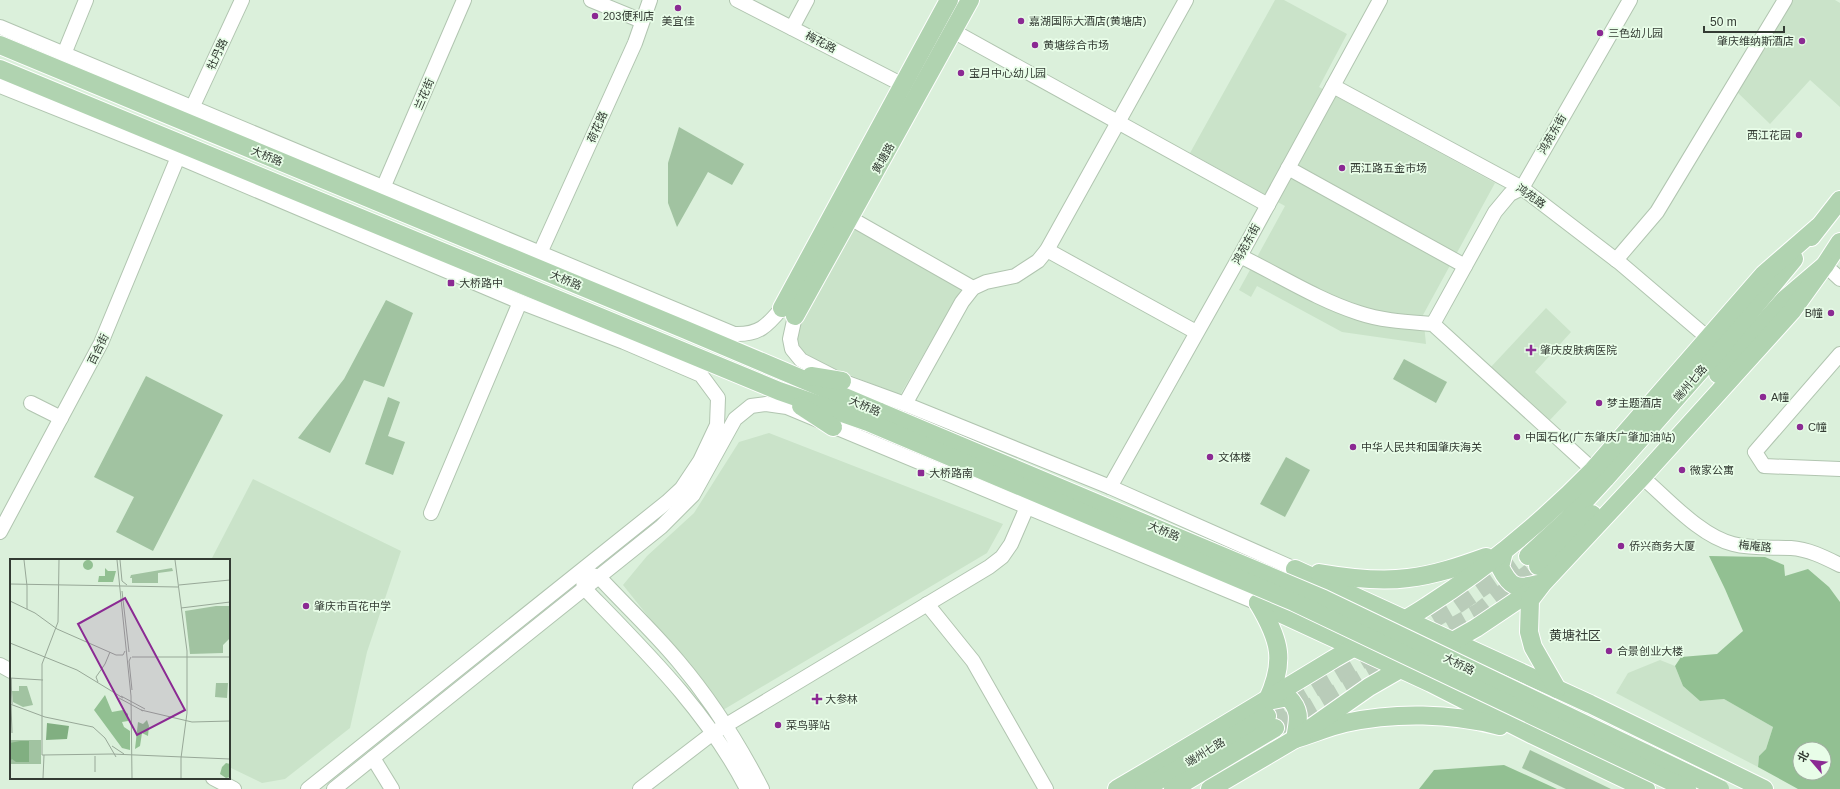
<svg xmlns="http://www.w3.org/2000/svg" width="1840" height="789" font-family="Arial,'Noto Sans SC',sans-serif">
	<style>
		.built { fill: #cae3c9 }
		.green { fill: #a1c3a1 }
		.forest { fill: #92c092; fill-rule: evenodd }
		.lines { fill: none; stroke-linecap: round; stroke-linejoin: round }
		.major-tunnel { stroke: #b9ccb9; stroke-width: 18; stroke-dasharray: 18 9; stroke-linecap: butt }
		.minor-casing { stroke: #b1c5b0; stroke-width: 16 }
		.major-casing { stroke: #fff; stroke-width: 20 }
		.minor { stroke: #fff; stroke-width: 14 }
		.major { stroke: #b0d3b0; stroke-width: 18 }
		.major-bridge-casing { stroke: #fff; stroke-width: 20; stroke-linecap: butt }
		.major-bridge { stroke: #b0d3b0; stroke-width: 18 }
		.poi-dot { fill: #8b2a93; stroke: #e8fde8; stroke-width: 1.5 }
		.labels { text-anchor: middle; stroke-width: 3.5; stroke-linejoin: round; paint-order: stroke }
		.poi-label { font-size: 11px; fill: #333b33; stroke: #e8fde8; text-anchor: start }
		.street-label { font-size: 11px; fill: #333b33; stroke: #e8fde8 }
		.quarter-label { font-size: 13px; fill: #333b33; stroke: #e8fde8 }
		.inset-road { fill: none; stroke: #98a898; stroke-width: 1 }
		.view { fill: #8b2a93; fill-opacity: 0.15; stroke: #8b2a93; stroke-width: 2 }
		.inset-edge { fill: none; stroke: #333b33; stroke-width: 2 }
	</style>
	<rect width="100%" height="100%" fill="#dbf0db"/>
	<g class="built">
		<path d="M1275 0H1284L1347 34 1319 87 1495 183 1423 315 1426 344 1342 332 1257 286 1251 297 1239 290 1285 206 1190 153Z"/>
		<path d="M1789 0H1835L1840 3V107L1810 80 1770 124 1735 90Z"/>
		<path d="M846 222 962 288 900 395 825 365 803 352 796 343 800 303Z"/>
		<path d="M1546 308 1571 332 1535 372 1567 402 1548 422 1490 368Z"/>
		<path d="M769 433 1003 524 987 553 723 710 623 585 647 556 694 513 739 442Z"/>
		<path d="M253 479 401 551 367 652 350 728 285 779 262 783 229 767V560H211Z"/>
		<path d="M1660 660 1675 666 1683 686 1700 701 1724 699 1773 727 1766 749 1759 756 1758 767 1616 693 1628 673Z"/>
	</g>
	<g class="green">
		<path d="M679 127 744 164 732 185 708 172 677 227 668 203V163Z"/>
		<path d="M386 300 413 313 384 387 364 380 330 453 298 438 344 379Z"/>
		<path d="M1404 359 1447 382 1436 403 1393 379Z"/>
		<path d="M146 376 223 415 153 551 116 532 134 497 94 477Z"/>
		<path d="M388 397 400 402 388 436 405 442 393 475 365 464Z"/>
		<path d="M1286 457 1310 470 1285 517 1260 504Z"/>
		<path d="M1530 750 1611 789H1566L1522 768Z"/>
	</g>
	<g class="forest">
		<path d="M1709 556 1765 557 1784 565 1785 576 1808 569 1829 587 1840 602V789H1798L1758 767 1759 756 1766 749 1773 727 1724 699 1700 701 1683 686 1675 666 1681 657 1717 654 1743 631 1725 589ZM1800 749H1824V773H1800Z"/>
		<path d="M1504 765 1557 789H1419L1434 770Z"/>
	</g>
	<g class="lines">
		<g class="major-tunnel">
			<path d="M1410 633 1454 607 1528 556"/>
			<path d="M1426 642 1479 612 1538 566"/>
			<path d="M1267 716 1382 648"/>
			<path d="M1275 728 1401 656"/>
		</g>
		<defs>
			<g id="minor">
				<path d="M591 0 642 21"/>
				<path d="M737 0 903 85"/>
				<path d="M0 27 734 334C759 335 767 326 782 308"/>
				<path d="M792 28 807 0"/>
				<path d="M953 31 1268 205"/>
				<path d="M64 54 86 0"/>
				<path d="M0 86 178 157 520 302 624 342 701 375 718 398 717 425 700 461 682 488 667 502 308 789"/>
				<path d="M1333 86 1522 188 1620 263 1708 338"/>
				<path d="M192 108 242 0"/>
				<path d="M1288 168 1465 266"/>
				<path d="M383 188 464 0"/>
				<path d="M850 218 973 288"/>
				<path d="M1047 250 1196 332"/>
				<path d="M540 253 635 43 650 0"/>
				<path d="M1240 256C1279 275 1318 300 1359 313 1383 321 1409 322 1433 324L1593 470"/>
				<path d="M1616 260 1657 212 1785 0"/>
				<path d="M1825 265 1840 279"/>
				<path d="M795 316 790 339 792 349 801 360 842 381 905 404 1110 487 1295 569"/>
				<path d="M1433 324 1495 212 1510 194 1522 188 1630 0"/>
				<path d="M1840 354 1755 452 1764 466 1840 469"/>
				<path d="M31 403 61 418"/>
				<path d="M905 404 962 302 973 288 986 282 1015 276 1038 261 1047 250 1186 0"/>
				<path d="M1642 477C1668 499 1700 536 1733 544 1752 549 1771 547 1791 548 1808 549 1824 557 1840 565"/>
				<path d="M1110 487 1240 256 1380 0"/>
				<path d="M431 513 520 302"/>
				<path d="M0 532 101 343 178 157"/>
				<path d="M927 604 973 661 1046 789"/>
				<path d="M0 665 11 671"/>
				<path d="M373 758 392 789"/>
				<path d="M213 778 234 789"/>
				<path d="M334 789 661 527 693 495 735 419 751 406 766 404 787 407 1258 603"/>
				<path d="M640 789 713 733 989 567 1002 557 1011 544 1027 507"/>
				<path d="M747 789C707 711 645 651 584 588L582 572 599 577C625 605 654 632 678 661 711 700 739 744 762 789"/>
			</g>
			<g id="major">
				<path d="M0 45 686 330 880 412"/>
				<path d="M0 69 779 391 868 422"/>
				<path d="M1811 237 1840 200"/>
				<path d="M782 308 949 0"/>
				<path d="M795 316 970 0"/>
				<path d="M1718 374 1785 299 1825 265 1840 242"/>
				<path d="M811 376 842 381"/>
				<path d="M801 406 833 427"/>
				<path d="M1504 551 1500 567C1510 587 1516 590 1538 584"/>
				<path d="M1528 556 1568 519 1605 479 1717 352 1794 259"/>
				<path d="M1538 566 1592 514"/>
				<path d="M1295 569 1590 704 1764 789"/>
				<path d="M1319 573C1348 578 1379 582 1408 578 1435 575 1461 566 1486 557"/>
				<path d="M1258 603 1431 683 1533 735 1646 789"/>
				<path d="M1258 603C1280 640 1286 661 1267 701"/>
				<path d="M1446 645 1476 628 1537 587"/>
				<path d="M1557 689 1533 647 1529 632 1530 600 1543 583 1642 477 1792 311 1825 265"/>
				<path d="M1268 701 1288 697C1302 711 1298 721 1295 739 1312 734 1328 727 1345 723 1395 712 1451 713 1500 726"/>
				<path d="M1117 789C1189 747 1261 703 1332 660 1364 641 1397 626 1427 606 1487 568 1543 521 1593 470L1764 274 1818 227"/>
				<path d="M1144 789 1267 716"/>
				<path d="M1173 789 1275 728"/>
				<path d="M1210 789 1295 739 1369 687 1409 664"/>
			</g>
		</defs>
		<use href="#minor" class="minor-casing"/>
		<use href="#major" class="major-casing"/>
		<use href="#minor" class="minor"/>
		<use href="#major" class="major"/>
		<defs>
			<g id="major-bridge">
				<path d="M880 412 1324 599 1720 789"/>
				<path d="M868 422 1294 602 1687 789"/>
			</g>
		</defs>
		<use href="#major-bridge" class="major-bridge-casing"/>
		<use href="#major-bridge" class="major-bridge"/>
	</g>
	<g class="poi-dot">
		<circle cx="678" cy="8" r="4"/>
		<circle cx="595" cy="16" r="4"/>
		<circle cx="1021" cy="21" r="4"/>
		<circle cx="1600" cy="33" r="4"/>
		<circle cx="1802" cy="41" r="4"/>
		<circle cx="1035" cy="45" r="4"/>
		<circle cx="961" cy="73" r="4"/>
		<circle cx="1799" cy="135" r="4"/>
		<circle cx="1342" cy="168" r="4"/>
		<rect x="447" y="279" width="8" height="8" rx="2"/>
		<circle cx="1831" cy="313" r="4"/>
		<path d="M1529 344h4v4h4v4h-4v4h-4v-4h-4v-4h4z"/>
		<circle cx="1763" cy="397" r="4"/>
		<circle cx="1599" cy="403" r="4"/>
		<circle cx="1800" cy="427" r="4"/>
		<circle cx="1517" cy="437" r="4"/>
		<circle cx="1353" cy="447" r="4"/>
		<circle cx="1210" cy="457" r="4"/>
		<circle cx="1682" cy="470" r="4"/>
		<rect x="917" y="469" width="8" height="8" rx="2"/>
		<circle cx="1621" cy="546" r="4"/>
		<circle cx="306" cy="606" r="4"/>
		<circle cx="1609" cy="651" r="4"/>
		<path d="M815 693h4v4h4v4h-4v4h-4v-4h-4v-4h4z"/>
		<circle cx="778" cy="725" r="4"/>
	</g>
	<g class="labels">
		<g class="poi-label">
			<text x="603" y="20">203便利店</text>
			<text x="678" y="25" text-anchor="middle">美宜佳</text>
			<text x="1029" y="25">嘉湖国际大酒店(黄塘店)</text>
			<text x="1608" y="37">三色幼儿园</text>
			<text x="1794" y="45" text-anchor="end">肇庆维纳斯酒店</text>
			<text x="1043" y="49">黄塘综合市场</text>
			<text x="969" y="77">宝月中心幼儿园</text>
			<text x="1791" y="139" text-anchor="end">西江花园</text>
			<text x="1350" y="172">西江路五金市场</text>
			<text x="459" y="287">大桥路中</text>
			<text x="1823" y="317" text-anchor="end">B幢</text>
			<text x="1540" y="354">肇庆皮肤病医院</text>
			<text x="1771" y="401">A幢</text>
			<text x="1607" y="407">梦主题酒店</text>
			<text x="1808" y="431">C幢</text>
			<text x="1525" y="441">中国石化(广东肇庆广肇加油站)</text>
			<text x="1361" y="451">中华人民共和国肇庆海关</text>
			<text x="1218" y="461">文体楼</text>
			<text x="1690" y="474">微家公寓</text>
			<text x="929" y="477">大桥路南</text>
			<text x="1629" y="550">侨兴商务大厦</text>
			<text x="314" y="610">肇庆市百花中学</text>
			<text x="1617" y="655">合景创业大楼</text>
			<text x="825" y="703">大参林</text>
			<text x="786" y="729">菜鸟驿站</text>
		</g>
		<g class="street-label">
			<text transform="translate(821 42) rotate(27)" y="4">梅花路</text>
			<text transform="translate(217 54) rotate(-65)" y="4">牡丹路</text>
			<text transform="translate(424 94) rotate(-67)" y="4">兰花街</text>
			<text transform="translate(597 127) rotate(-66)" y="4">荷花路</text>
			<text transform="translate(1552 134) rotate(-60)" y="4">鸿苑东街</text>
			<text transform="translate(267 156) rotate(22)" y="4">大桥路</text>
			<text transform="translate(883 158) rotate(-61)" y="4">黄塘路</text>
			<text transform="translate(1531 196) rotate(35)" y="4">鸿苑路</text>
			<text transform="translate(1246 244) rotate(-61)" y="4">鸿苑东街</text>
			<text transform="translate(566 280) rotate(23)" y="4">大桥路</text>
			<text transform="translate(98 349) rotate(-64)" y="4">百合街</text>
			<text transform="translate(1690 383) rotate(-49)" y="4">端州七路</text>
			<text transform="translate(865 406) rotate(23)" y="4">大桥路</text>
			<text transform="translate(1164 531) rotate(23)" y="4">大桥路</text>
			<text transform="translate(1755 546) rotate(5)" y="4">梅庵路</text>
			<text transform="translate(1459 664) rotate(26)" y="4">大桥路</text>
			<text transform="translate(1205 752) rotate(-31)" y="4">端州七路</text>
		</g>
		<g class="quarter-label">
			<text x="1575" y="640">黄塘社区</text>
		</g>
	</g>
	<g transform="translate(10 559)">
		<rect width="220" height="220" fill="#dbf0db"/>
		<path d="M162 9 163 12 148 14V24H122V19H120L121 16ZM206 47H220V79L213 86V94L180 95 175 52ZM206 124H218L217 139 205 138ZM9 127H17L23 146 13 148 3 143 2 132H9ZM0 181H31V205H0Z" fill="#a1c3a1"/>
		<path d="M73 6a5 5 0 1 1 10 0a5 5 0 1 1-10 0ZM95 9 98 12H106L103 23H88L89 17H95ZM95 136 102 153 113 151 118 155V162L112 163 114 168 120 172V191L112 189 84 151ZM137 161 139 167 138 177 132 174 130 187 125 190 128 163 133 165ZM216 204 220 205V218L216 219 210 215 212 208Z" fill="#92c092"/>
		<path d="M37 164 59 167 57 180 36 181ZM10 182H19V203H6L2 200 0 202V184Z" fill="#81af81"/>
		<path class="inset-road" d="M14 1 17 27M107 1 121 137 122 219M110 1 112 22 117 26M165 1 177 92V154L171 199V219M0 25 168 28M169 26 220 21M112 32 119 93M0 42 25 54 47 70 106 96H113L115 92M171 49 220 43M17 50V27M0 84 67 111 113 139M121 98 119 102 122 131M122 98H220M0 119 33 121M88 123 86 118 95 105 100 93M111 137 135 150M109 139 133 152M0 143 1 119 2 145M0 145 35 158 83 168 95 179 106 198M1 146 2 174M131 151 182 163 220 162M102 187 114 195M32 196V105L48 63 49 1M32 196 102 195 220 200M85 197V213M33 219 34 196"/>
		<path class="view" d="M115 39 175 151 127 176 68 65Z"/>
		<rect width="220" height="220" class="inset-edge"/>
	</g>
	<g transform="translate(1812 761) rotate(298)"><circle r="19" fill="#e8fde8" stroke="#a0afa0"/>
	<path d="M0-3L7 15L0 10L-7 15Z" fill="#8b2a93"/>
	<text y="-6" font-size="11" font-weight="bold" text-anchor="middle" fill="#333b33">北</text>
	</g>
	<path d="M1704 26v6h80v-6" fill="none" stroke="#333b33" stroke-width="2"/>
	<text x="1710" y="26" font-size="12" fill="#333b33" stroke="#e8fde8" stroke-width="3" paint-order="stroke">50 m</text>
</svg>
